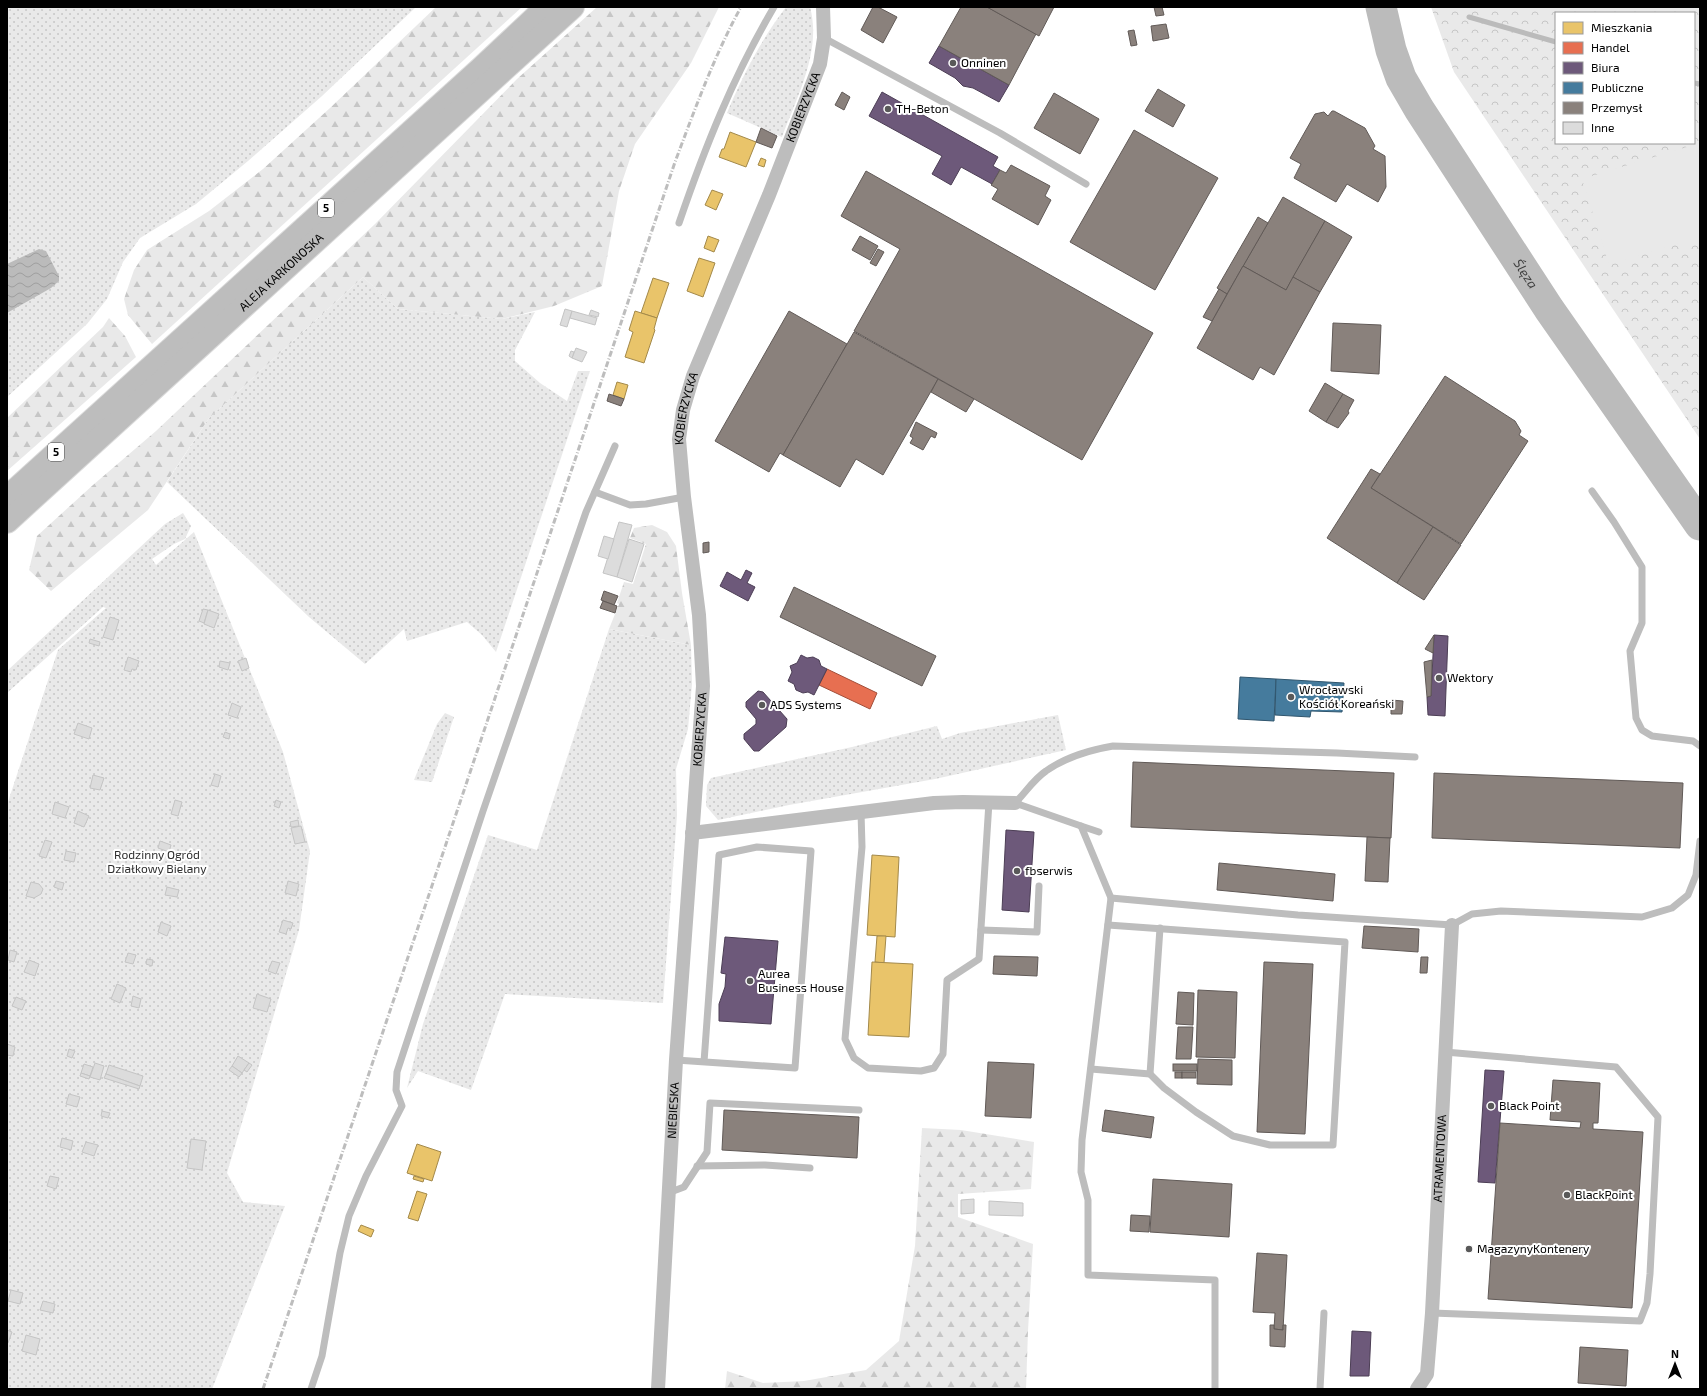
<svg xmlns="http://www.w3.org/2000/svg" width="1707" height="1396" font-family="'Exo 2',sans-serif">
	<style>
		.grass { fill: url(#grass-dots) }
		.forest { fill: url(#forest-firs) }
		.park { fill: url(#park-crowns); fill-rule: evenodd }
		.pitch { fill: #e9e9e9 }
		.water { fill: url(#water-waves) }
		.homes { fill: #e9c46a; stroke: #a3894a }
		.shops { fill: #e76f51; stroke: #a24e39 }
		.offices { fill: #6d597a; stroke: #4c3e55 }
		.public { fill: #457b9d; stroke: #30566e }
		.industry { fill: #8a817c; stroke: #615a57 }
		.lines { fill: none; stroke-linecap: round; stroke-linejoin: round }
		.stream { stroke: #bbb; stroke-width: 5 }
		.river { stroke: #bbb; stroke-width: 31 }
		.building { fill: #dcdcdc; stroke: #c4c4c4 }
		.primary-casing { stroke: #dbdbdb; stroke-width: 24 }
		.service { stroke: #bdbdbd; stroke-width: 7 }
		.minor { stroke: #bdbdbd; stroke-width: 14 }
		.primary { stroke: #bdbdbd; stroke-width: 22 }
		.rail { stroke: #bdbdbd; stroke-width: 3; stroke-dasharray: 6 2 1 2; stroke-linecap: butt }
		.poi-dot { fill: #595959; stroke: #fff; stroke-width: 1.5 }
		.labels { text-anchor: middle; stroke-width: 4; stroke-linejoin: round; paint-order: stroke }
		.shield { fill: #fff; stroke: #4c4c4c; stroke-width: 1 }
		.shield-label { font-size: 11px; font-weight: bold; fill: #000 }
		.poi-label { font-size: 12px; fill: #000; stroke: #fff; text-anchor: start }
		.street-label { font-size: 12px; fill: #000; stroke: #fff }
		.park-label { font-size: 12px; fill: #2e2e2e; stroke: #fff }
		.water-label { font-size: 13px; font-style: italic; fill: #3f3f3f; stroke: #fff }
	</style>
	<defs>
		<pattern id="grass-dots" width="8" height="8" patternUnits="userSpaceOnUse"><rect width="8" height="8" fill="#e9e9e9"/><path d="M2 2h.1M6 6h.1" fill="none" stroke="#c6c6c6" stroke-width="1.8" stroke-linecap="round"/></pattern>
		<pattern id="forest-firs" width="22" height="20" patternUnits="userSpaceOnUse"><rect width="22" height="20" fill="#e9e9e9"/><path d="M5 1l3.5 6h-7zM16 11l3.5 6h-7z" fill="#c6c6c6"/></pattern>
		<pattern id="park-crowns" width="20" height="18" patternUnits="userSpaceOnUse"><rect width="20" height="18" fill="#e9e9e9"/><path d="M2 6a3 3 0 1 1 6 0M12 15a3 3 0 1 1 6 0" fill="none" stroke="#c6c6c6"/></pattern>
		<pattern id="water-waves" width="16" height="10" patternUnits="userSpaceOnUse"><rect width="16" height="10" fill="#bbb"/><path d="M0 5q4-4 8 0t8 0" fill="none" stroke="#9f9f9f"/></pattern>
	</defs>
	<rect width="100%" height="100%" fill="#fff"/>
	<g class="grass">
		<path d="M7 7H416L322 96 248 161 196 204 140 238 123 262 107 299 87 324 7 397Z"/>
		<path d="M786 7H810C822 50 797 97 782 137L727 113C743 75 761 40 786 7Z"/>
		<path d="M363 277 398 309 502 319 535 312 515 350V361L540 383 567 401 578 371H590L496 652 482 635 467 622 407 641 404 629 365 664 309 617 167 482 209 418Z"/>
		<path d="M183 513 191 526 185 539 174 544 152 559 156 565 194 532 283 752 310 851 299 930 227 1173 243 1202 285 1206 212 1389H7V805L58 650 106 608 103 607 7 693V671L165 524Z"/>
		<path d="M609 629 691 645 692 684 688 729 676 769 677 815 663 1003 505 994 471 1090 418 1071 407 1088 423 1024 488 835 537 850Z"/>
		<path d="M445 713 454 717 432 782 414 780 437 724Z"/>
		<path d="M1058 715 1066 750 935 779 789 805 718 820 706 806 707 785 711 778 852 747 937 726 942 739 960 733Z"/>
	</g>
	<g class="forest">
		<path d="M436 7H522L152 344 128 315 124 299 134 270 147 250 209 211 263 169 330 108Z"/>
		<path d="M597 7H719L691 63 635 144 619 191 602 286 554 306 502 319 398 309 363 277 209 418 148 510 51 591 29 570 37 536 93 485 156 431 375 224 517 79Z"/>
		<path d="M109 318 125 336 136 357 7 471V418L103 327Z"/>
		<path d="M652 525 667 532 676 546 682 593 691 645 609 629 619 604 617 603 624 582 633 584 646 544 630 538 634 528Z"/>
		<path d="M922 1128 961 1130 1034 1142 1031 1189 958 1194V1217L1033 1244 1028 1331 1026 1389H725L727 1371 763 1383 804 1381 866 1370 899 1341 915 1246Z"/>
	</g>
	<path class="park" d="M1431 7H1700V439L1454 72ZM1556 13H1694V143H1556Z"/>
	<path class="pitch" d="M1700 143V237L1609 265 1582 179Z"/>
	<path class="water" d="M39 249 46 251 59 276V281L51 288 7 313V264Z"/>
	<g class="homes">
		<path d="M730 132 756 142 746 167 719 157 722 149H724Z"/>
		<path d="M761 158 766 160 764 167 758 165Z"/>
		<path d="M712 190 723 194 716 210 705 205Z"/>
		<path d="M708 236 719 240 714 252 704 248Z"/>
		<path d="M699 258 715 263 703 297 687 291Z"/>
		<path d="M653 278 669 283 657 318 641 313Z"/>
		<path d="M635 311 657 318 654 329 655 330 644 363 625 357 633 332 629 330Z"/>
		<path d="M617 382 628 385 624 399 613 395Z"/>
		<path d="M872 855 899 857 895 937 867 935Z"/>
		<path d="M877 936H886L884 963 875 962Z"/>
		<path d="M872 962 913 964 909 1037 868 1035Z"/>
		<path d="M417 1144 441 1152 432 1181 407 1173Z"/>
		<path d="M414 1176 424 1179 423 1182 413 1179Z"/>
		<path d="M417 1191 427 1194 418 1221 408 1218Z"/>
		<path d="M361 1225 374 1230 371 1237 358 1231Z"/>
	</g>
	<path class="shops" d="M827 669 877 693 870 709 819 685Z"/>
	<g class="offices">
		<path d="M939 46 1009 85 999 102 973 88 963 86 955 78 929 63Z"/>
		<path d="M882 92 998 157 993 166 1000 170 992 184 961 167 951 185 932 174 942 156 869 116Z"/>
		<path d="M746 570 752 573 747 583 755 587 748 601 720 586 727 572 741 580Z"/>
		<path d="M1434 635 1448 636 1445 716 1428 715 1427 697 1431 696Z"/>
		<path d="M801 655 807 658 813 657 819 660 821 666 827 669 814 695 808 692 803 693 796 690 794 684 788 681 792 672 790 666 797 663Z"/>
		<path d="M758 691 763 692 787 719 786 727 759 751H754L744 739V734L756 724V719L746 707V702Z"/>
		<path d="M1006 830 1034 832 1029 912 1002 910Z"/>
		<path d="M725 937 778 941 771 1024 719 1021V1004L725 987 726 974 721 973Z"/>
		<path d="M1485 1070 1504 1071 1495 1183 1478 1182Z"/>
		<path d="M1352 1331 1371 1332 1369 1376H1350Z"/>
	</g>
	<g class="public">
		<path d="M1240 677 1276 679 1274 721 1238 719Z"/>
		<path d="M1276 679 1344 683 1342 712 1311 711 1310 717 1275 715Z"/>
	</g>
	<g class="industry">
		<path d="M873 7H878L897 17 883 43 861 30Z"/>
		<path d="M961 7H987L1036 34 1009 85 939 46Z"/>
		<path d="M987 7H1054L1039 36Z"/>
		<path d="M1154 7H1162L1164 15 1156 16Z"/>
		<path d="M1166 24 1169 38 1153 41 1151 26Z"/>
		<path d="M1134 30 1137 45 1131 46 1128 31Z"/>
		<path d="M1158 89 1185 105 1173 127 1145 111Z"/>
		<path d="M842 92 850 97 844 110 835 105Z"/>
		<path d="M1054 93 1099 119 1080 154 1034 128Z"/>
		<path d="M1332 111H1334L1365 128 1375 146 1373 149 1385 156 1386 187 1378 202 1347 184 1336 202 1294 178 1301 164 1290 158 1315 114 1324 112 1328 116Z"/>
		<path d="M761 128 777 136 772 148 756 142Z"/>
		<path d="M1134 130 1218 178 1155 290 1070 242Z"/>
		<path d="M1011 165 1050 186 1045 196 1051 200 1038 225 992 199 998 189 991 185 992 184 1000 170 1006 173Z"/>
		<path d="M866 171 1153 333 1082 460 854 331 900 249 841 216Z"/>
		<path d="M1283 197 1325 221 1286 290 1243 266Z"/>
		<path d="M1258 217 1268 223 1227 294 1217 288Z"/>
		<path d="M1325 221 1352 237 1320 292 1293 277Z"/>
		<path d="M860 236 878 246 870 260 852 250Z"/>
		<path d="M878 249 884 252 876 266 870 263Z"/>
		<path d="M1243 266 1286 290 1293 277 1320 292 1274 375 1260 367 1253 380 1197 348Z"/>
		<path d="M1219 289 1227 294 1212 321 1203 317Z"/>
		<path d="M789 311 847 344 783 455 780 453 769 472 715 441Z"/>
		<path d="M1333 323 1381 325 1379 374 1331 371Z"/>
		<path d="M854 332 938 379 883 475 856 459 840 487 783 455Z"/>
		<path d="M1445 376 1515 421 1521 431 1519 435 1528 441 1461 544 1371 488Z"/>
		<path d="M938 379 974 399 966 412 931 392Z"/>
		<path d="M1325 383 1343 394 1326 422 1309 411Z"/>
		<path d="M609 394 624 399 621 406 607 401Z"/>
		<path d="M1343 394 1354 400 1348 411 1349 413 1338 428 1326 422Z"/>
		<path d="M916 422 937 433 935 438 931 436 923 450 910 443 913 438 910 436Z"/>
		<path d="M1371 469 1380 474 1371 488 1433 527 1397 583 1327 538Z"/>
		<path d="M1433 527 1461 545 1424 600 1397 583Z"/>
		<path d="M709 542V552L703 553V543Z"/>
		<path d="M794 587 936 656 922 686 780 617Z"/>
		<path d="M604 591 618 596 614 605 601 600Z"/>
		<path d="M603 601 617 606 615 613 600 608Z"/>
		<path d="M1434 635 1433 653 1425 649Z"/>
		<path d="M1432 660 1431 696 1427 697 1424 662Z"/>
		<path d="M1391 700 1403 701 1402 714H1391Z"/>
		<path d="M1133 762 1394 773 1391 838 1131 827Z"/>
		<path d="M1434 773 1683 783 1680 848 1432 838Z"/>
		<path d="M1367 837 1390 838 1388 882 1365 881Z"/>
		<path d="M1219 863 1335 874 1333 901 1217 890Z"/>
		<path d="M1364 926 1419 929 1418 952 1362 948Z"/>
		<path d="M994 956 1038 957 1037 976 993 974Z"/>
		<path d="M1421 957H1428L1427 973H1420Z"/>
		<path d="M1264 962 1313 964 1305 1134 1257 1132Z"/>
		<path d="M1198 990 1237 992 1235 1058 1196 1057Z"/>
		<path d="M1178 992 1194 993 1193 1025 1176 1024Z"/>
		<path d="M1178 1027H1193L1191 1059H1176Z"/>
		<path d="M1198 1059 1232 1060V1085L1197 1084Z"/>
		<path d="M988 1062 1034 1064 1031 1118 985 1116Z"/>
		<rect x="1173" y="1064" width="24" height="7"/>
		<rect x="1175" y="1072" width="7" height="6"/>
		<rect x="1182" y="1072" width="14" height="6"/>
		<path d="M1553 1080 1600 1083 1598 1123H1593V1129L1643 1132 1632 1308 1488 1299 1500 1123 1580 1128 1581 1122 1550 1120Z"/>
		<path d="M724 1110 859 1117 857 1158 722 1150Z"/>
		<path d="M1105 1110 1154 1117 1151 1138 1102 1131Z"/>
		<path d="M1153 1179 1232 1184 1229 1237 1150 1232Z"/>
		<path d="M1131 1215 1150 1216 1149 1232 1130 1231Z"/>
		<path d="M1257 1253 1287 1255 1283 1330 1274 1329 1275 1313 1253 1312Z"/>
		<path d="M1270 1325H1274V1329L1283 1330V1325H1286L1285 1347 1270 1346Z"/>
		<path d="M1580 1347 1628 1350 1626 1386 1578 1383Z"/>
	</g>
	<g class="lines">
		<g class="stream">
			<path d="M1469 17 1556 42"/>
			<path d="M1694 83 1700 84"/>
		</g>
		<path class="river" id="s1" d="M1381 7 1391 50 1401 78 1419 109 1549 309 1700 525"/>
	</g>
	<g class="building">
		<path d="M565 309 572 311 567 327 560 325Z"/>
		<path d="M591 310 599 313 598 317 589 315Z"/>
		<path d="M572 311 597 318 595 325 570 318Z"/>
		<path d="M576 348 587 352 582 362 572 358Z"/>
		<path d="M571 351 574 352 572 358 569 356Z"/>
		<path d="M619 522 632 525 617 577 603 573Z"/>
		<path d="M604 536 614 539 608 559 598 556Z"/>
		<path d="M629 539 644 544 632 582 617 577Z"/>
		<path d="M203 609 208 610 204 623 199 621Z"/>
		<path d="M208 610 219 614 214 628 204 624Z"/>
		<path d="M110 617 119 620 113 640 103 637Z"/>
		<path d="M90 639 100 642 99 646 89 643Z"/>
		<path d="M128 657 139 661 136 670 132 669 131 672 124 670Z"/>
		<path d="M246 658 249 668 242 671 238 661Z"/>
		<path d="M220 661 230 663 228 670 219 667Z"/>
		<path d="M232 703 241 707 237 718 228 715Z"/>
		<path d="M78 723 92 728 89 739 74 734Z"/>
		<path d="M225 732 230 734 229 739 223 737Z"/>
		<path d="M215 774 221 776 218 787 211 785Z"/>
		<path d="M93 775 104 778 100 790 90 788Z"/>
		<path d="M175 800 182 802 178 816 171 814Z"/>
		<path d="M276 800 281 802 279 808 274 806Z"/>
		<path d="M55 802 69 807 65 818 52 814Z"/>
		<path d="M78 811 89 816 84 827 74 823Z"/>
		<path d="M298 820 299 826 291 827 290 822Z"/>
		<path d="M301 826 305 842 295 844 291 828Z"/>
		<path d="M45 840 52 842 46 858 39 856Z"/>
		<path d="M160 841 171 845 169 852 158 848Z"/>
		<path d="M66 851 76 853 74 862 64 860Z"/>
		<path d="M56 881 64 883 62 890 54 887Z"/>
		<path d="M288 881 299 884 296 896 285 893Z"/>
		<path d="M31 882 39 884 43 889 41 894 34 898 26 896Z"/>
		<path d="M167 887 179 890 177 897 165 895Z"/>
		<path d="M283 920 293 923 291 929 288 928 286 934 279 932Z"/>
		<path d="M161 922 171 926 167 936 158 932Z"/>
		<path d="M10 950 17 952 14 962 8 960Z"/>
		<path d="M128 953 136 955 133 964 125 962Z"/>
		<path d="M147 959 153 960 152 966 146 964Z"/>
		<path d="M29 960 39 964 35 976 24 972Z"/>
		<path d="M272 961 280 963 276 974 268 971Z"/>
		<path d="M117 984 126 988 120 1003 111 999Z"/>
		<path d="M257 994 271 999 267 1012 253 1008Z"/>
		<path d="M133 996 141 999 139 1008 131 1006Z"/>
		<path d="M16 997 26 1001 22 1010 12 1006Z"/>
		<path d="M7 1044 15 1047 13 1056 7 1055Z"/>
		<path d="M69 1049 75 1051 72 1058 67 1056Z"/>
		<path d="M238 1056 249 1063 242 1073 232 1066Z"/>
		<path d="M95 1063 104 1066 100 1080 90 1077Z"/>
		<path d="M249 1063 252 1065 247 1072 244 1070Z"/>
		<path d="M84 1064 93 1067 90 1076 81 1073Z"/>
		<path d="M109 1065 143 1076 140 1086 106 1074Z"/>
		<path d="M232 1066 242 1073 239 1077 229 1070Z"/>
		<path d="M81 1073 90 1076 89 1079 80 1076Z"/>
		<path d="M106 1074 140 1086 139 1089 104 1078Z"/>
		<path d="M69 1094 80 1097 77 1107 66 1104Z"/>
		<path d="M102 1111 110 1113 108 1118 101 1116Z"/>
		<path d="M62 1138 73 1141 71 1150 60 1147Z"/>
		<path d="M191 1139 206 1141 202 1170 187 1168Z"/>
		<path d="M86 1142 98 1145 94 1156 82 1152Z"/>
		<path d="M50 1176 59 1178 56 1189 47 1186Z"/>
		<path d="M974 1199V1213L961 1214V1200Z"/>
		<path d="M989 1201 1023 1203V1216L989 1215Z"/>
		<path d="M11 1290 23 1293 20 1304 8 1301Z"/>
		<path d="M43 1301 55 1304 53 1313 40 1310Z"/>
		<path d="M7 1330 12 1332 8 1343 7 1342Z"/>
		<path d="M26 1335 40 1339 36 1355 22 1351Z"/>
	</g>
	<g class="lines">
		<defs>
			<g id="primary">
				<path d="M7 497 481 68 546 7"/>
				<path id="s4" d="M7 522 573 7"/>
			</g>
		</defs>
		<use href="#primary" class="primary-casing"/>
		<g class="service">
			<path d="M824 38 1000 133 1086 184"/>
			<path d="M679 223C705 147 733 77 774 7"/>
			<path d="M1592 491 1614 522 1642 567V623L1630 651 1636 718 1642 730 1652 736 1693 741 1700 746"/>
			<path d="M595 492 630 505 646 504 684 497"/>
			<path d="M861 812 862 847 845 1039 854 1058 868 1068 921 1071 934 1068 943 1054 947 980 979 959 989 802"/>
			<path d="M1081 826 1099 832"/>
			<path d="M1111 898 1298 915 1452 925 1472 914 1501 911 1642 917 1672 908 1688 895 1696 875 1700 841"/>
			<path d="M981 930 1037 932 1039 886"/>
			<path d="M676 1060 795 1068 811 851 757 847 719 855 704 1062"/>
			<path d="M1091 1069 1150 1074 1164 1088 1196 1112 1233 1136 1270 1145H1333L1345 942 1108 925"/>
			<path d="M1150 1074 1160 928"/>
			<path d="M697 1166 765 1165 810 1168"/>
			<path d="M668 1193 684 1187 707 1152 710 1103 859 1110"/>
			<path d="M1432 1313 1640 1321 1647 1303 1650 1274 1658 1117 1616 1067 1445 1052"/>
			<path d="M311 1389 322 1356 340 1253 349 1216 366 1176 402 1106 396 1090 397 1072 483 811 586 512 615 446"/>
			<path d="M1215 1389V1280L1088 1275V1200L1081 1172 1082 1140 1111 898 1081 826 1015 803C1025 793 1034 779 1046 771 1066 757 1089 750 1113 746L1337 753 1415 757"/>
			<path d="M1320 1389 1324 1313"/>
		</g>
		<g class="minor">
			<path d="M692 833 934 803 963 802 1015 803"/>
			<path id="s2" d="M658 1389 676 1060 703 686 699 615 684 497 679 439 681 425 683 410 693 376 769 195 820 64 824 38 823 7"/>
			<path id="s3" d="M1417 1389 1427 1374 1432 1313 1452 925"/>
		</g>
		<use href="#primary" class="primary"/>
		<path class="rail" d="M263 1389 675 162C695 109 714 56 741 7"/>
	</g>
	<g class="poi-dot">
		<circle cx="953" cy="63" r="4"/>
		<circle cx="888" cy="109" r="4"/>
		<circle cx="1439" cy="678" r="4"/>
		<circle cx="1291" cy="697" r="4"/>
		<circle cx="762" cy="705" r="4"/>
		<circle cx="1017" cy="871" r="4"/>
		<circle cx="750" cy="981" r="4"/>
		<circle cx="1491" cy="1106" r="4"/>
		<circle cx="1567" cy="1195" r="4"/>
		<circle cx="1469" cy="1249" r="4"/>
	</g>
	<g class="labels">
		<g class="shield">
			<rect x="318" y="199" width="16" height="18" rx="3"/>
			<rect x="48" y="443" width="16" height="18" rx="3"/>
		</g>
		<g class="shield-label">
			<text x="326" y="212">5</text>
			<text x="56" y="456">5</text>
		</g>
		<g class="poi-label">
			<text x="961" y="67">Onninen</text>
			<text x="896" y="113">TH-Beton</text>
			<text x="1447" y="682">Wektory</text>
			<text x="1299" y="694">Wrocławski<tspan x="1299" dy="14">Kościół Koreański</tspan></text>
			<text x="770" y="709">ADS Systems</text>
			<text x="1025" y="875">fbserwis</text>
			<text x="758" y="978">Aurea<tspan x="758" dy="14">Business House</tspan></text>
			<text x="1499" y="1110">Black Point</text>
			<text x="1575" y="1199">BlackPoint</text>
			<text x="1477" y="1253">MagazynyKontenery</text>
		</g>
		<g class="street-label">
			<text dy="4" stroke="none"><textPath href="#s2" startOffset="1308">KOBIERZYCKA</textPath></text>
			<text dy="4" stroke="none"><textPath href="#s4" startOffset="371">ALEJA KARKONOSKA</textPath></text>
			<text dy="4" stroke="none"><textPath href="#s2" startOffset="984">KOBIERZYCKA</textPath></text>
			<text dy="4" stroke="none"><textPath href="#s2" startOffset="661">KOBIERZYCKA</textPath></text>
			<text dy="4" stroke="none"><textPath href="#s2" startOffset="279">NIEBIESKA</textPath></text>
			<text dy="4" stroke="none"><textPath href="#s3" startOffset="234">ATRAMENTOWA</textPath></text>
		</g>
		<g class="park-label">
			<text x="157" y="859">Rodzinny Ogród<tspan x="157" dy="14">Działkowy Bielany</tspan></text>
		</g>
		<g class="water-label">
			<text dy="5" stroke="none"><textPath href="#s1" startOffset="306">Ślęza</textPath></text>
		</g>
	</g>
	<rect width="1707" height="1396" fill="none" stroke="#000000" stroke-width="16"/>
	<rect x="1555" y="12" width="140" height="132" fill="#ffffff" stroke="#999999"/>
	<rect x="1563" y="22" width="20" height="12" fill="#e9c46a" stroke="#999999"/>
	<text x="1591" y="32" font-size="12" fill="#000000">Mieszkania</text>
	<rect x="1563" y="42" width="20" height="12" fill="#e76f51" stroke="#999999"/>
	<text x="1591" y="52" font-size="12" fill="#000000">Handel</text>
	<rect x="1563" y="62" width="20" height="12" fill="#6d597a" stroke="#999999"/>
	<text x="1591" y="72" font-size="12" fill="#000000">Biura</text>
	<rect x="1563" y="82" width="20" height="12" fill="#457b9d" stroke="#999999"/>
	<text x="1591" y="92" font-size="12" fill="#000000">Publiczne</text>
	<rect x="1563" y="102" width="20" height="12" fill="#8a817c" stroke="#999999"/>
	<text x="1591" y="112" font-size="12" fill="#000000">Przemysł</text>
	<rect x="1563" y="122" width="20" height="12" fill="#dcdcdc" stroke="#999999"/>
	<text x="1591" y="132" font-size="12" fill="#000000">Inne</text>
	<g transform="translate(1675 1364)" stroke="#ffffff" stroke-width="3" paint-order="stroke">
	<path d="M0-3L7 15L0 10L-7 15Z" fill="#000000"/>
	<text y="-6" font-size="11" font-weight="bold" text-anchor="middle" fill="#000000">N</text>
	</g>
</svg>
